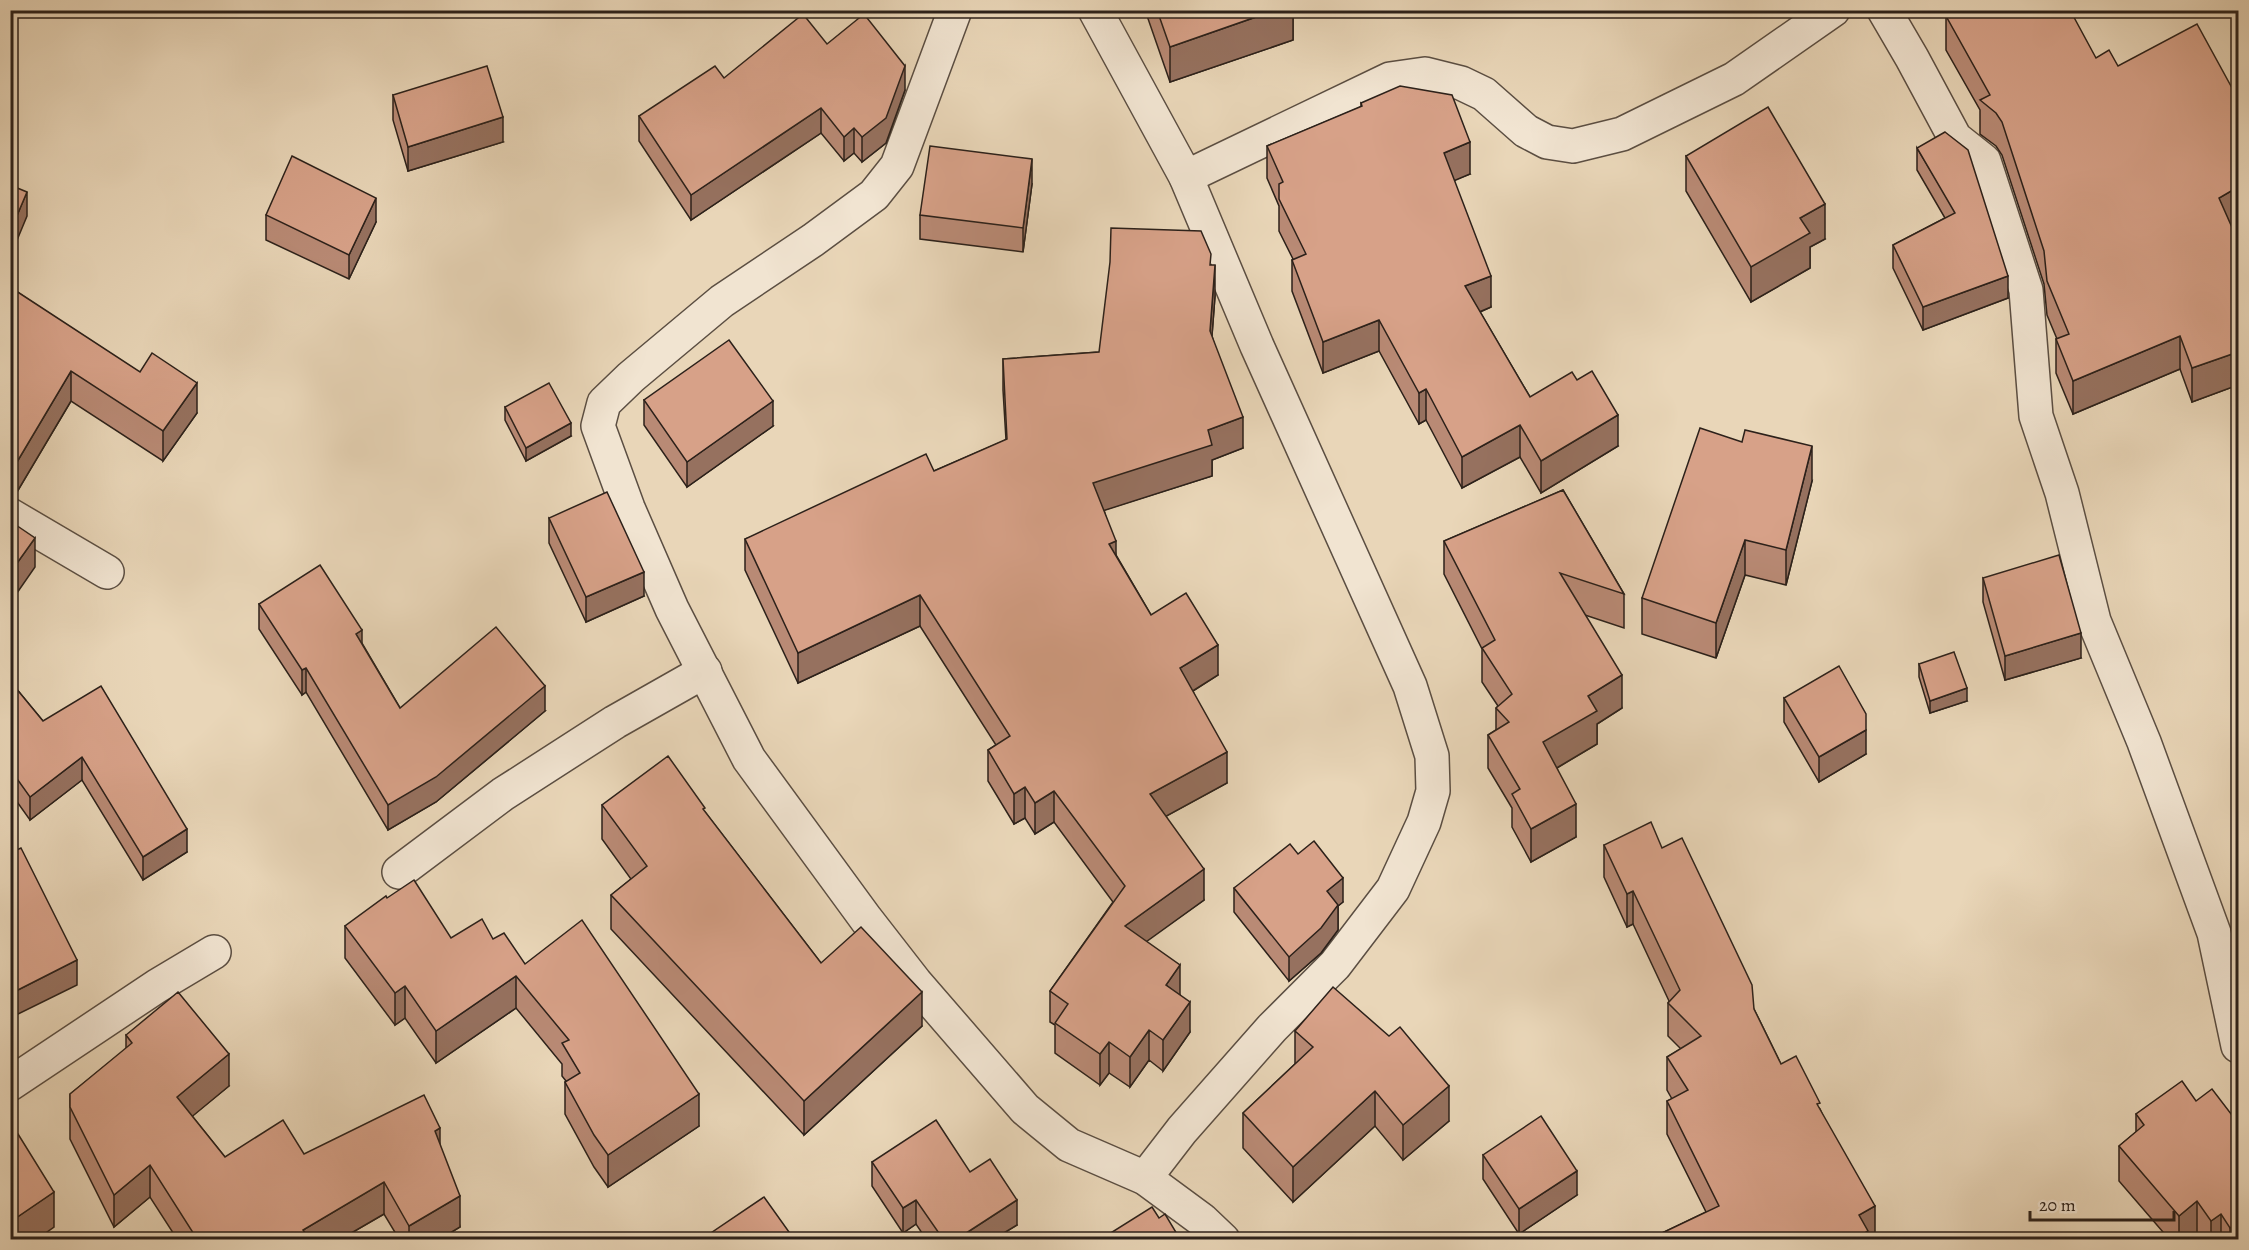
<svg xmlns="http://www.w3.org/2000/svg" width="2249" height="1250" font-family="Alegreya,serif">
	<style>
		.lines { fill: none; stroke-linecap: round; stroke-linejoin: round }
		.minor-casing { stroke: #5b4e42; stroke-width: 36 }
		.minor { stroke: #f1e4d1; stroke-width: 33 }
		.wall { fill: #b98a75; stroke: #2c211a; stroke-width: 1.5 }
		.shaded-wall { fill: #96715f; stroke: #2c211a; stroke-width: 1.5 }
		.building { fill: #d7a188; stroke: #2c211a; stroke-width: 1.5 }
	</style>
	<rect width="100%" height="100%" fill="#e9d6b8"/>
	<filter id="stains"><feTurbulence type="fractalNoise" baseFrequency=".00333" numOctaves="4"/><feColorMatrix values="0 0 0 0 .2 0 0 0 0 .09 0 0 0 0 .02 0 0 0 .5 -.17"/></filter>
	<radialGradient id="worn" r=".72"><stop offset=".6" stop-color="#630" stop-opacity="0"/><stop offset="1" stop-color="#630" stop-opacity=".3"/></radialGradient>
	<g class="lines">
		<defs>
			<g id="minor">
				<path d="M955 10 897 166 874 195 813 240 722 301 631 377 604 403 598 426 628 508 672 609 749 759 866 919 915 982 1025 1109 1069 1145 1145 1178 1202 1220 1223 1240"/>
				<path d="M1095 10 1186 177 1257 346 1410 686 1432 756 1433 791 1424 822 1393 889 1335 965 1272 1028 1182 1130 1145 1178"/>
				<path d="M1884 10 1912 58 1955 138 1984 161 2026 290 2036 416 2062 493 2094 621 2144 742 2214 933 2238 1046"/>
				<path d="M1186 177 1390 79 1425 74 1461 83 1484 94 1526 131 1547 142 1573 146 1622 134 1734 79 1833 10"/>
				<path d="M10 515 107 572"/>
				<path d="M399 872 503 794 615 722 705 671"/>
				<path d="M10 1084 157 986 214 952"/>
			</g>
		</defs>
		<use href="#minor" class="minor-casing"/>
		<use href="#minor" class="minor"/>
	</g>
	<g class="wall">
		<path d="M1145 10H1293V40L1170 82Z"/>
		<path d="M1946 16 2096 58 2118 66 2231 225 2238 241V385L2192 402 2180 369 2073 414 2056 373V339H2057L2047 315 2044 284 2002 155 1996 146 1980 134V110L1946 50Z"/>
		<path d="M827 44 905 90 886 143 862 162 854 153 844 161 821 133 691 220 639 141V116Z"/>
		<path d="M393 95 503 142 408 171 393 120Z"/>
		<path d="M1361 103 1470 174 1454 180 1491 307 1480 312 1530 397 1618 446 1541 493 1520 457 1462 488 1426 420 1419 424 1379 351 1323 373 1292 291V260L1293 259 1279 231V206L1267 178V146L1361 107Z"/>
		<path d="M1917 148 2008 298 1923 330 1893 268V245L1945 218 1917 170Z"/>
		<path d="M1686 156 1825 239 1810 247V268L1751 302 1686 191Z"/>
		<path d="M1032 184 1023 252 920 239V215Z"/>
		<path d="M266 215 376 222 349 279 266 240Z"/>
		<path d="M1211 265 1215 296 1212 336 1243 448 1212 460V476L1104 510 1116 555 1151 615 1218 675 1193 691 1227 783 1166 816 1204 900 1146 941 1180 995 1190 1032 1163 1071 1149 1060 1130 1087 1109 1073 1100 1085 1055 1053V1025L1050 1022V991L1113 902 1054 822 1035 834 1025 818 1014 824 988 781V750L996 745 920 626 798 683 745 570V539L934 471 1006 440 1003 390V359L1099 352Z"/>
		<path d="M10 287 197 413 163 461 71 401 14 497 10 498Z"/>
		<path d="M644 400 773 426 687 487 644 425Z"/>
		<path d="M505 407 571 436 526 461 505 420Z"/>
		<path d="M1812 481 1786 585 1745 575 1716 658 1642 634V598Z"/>
		<path d="M1563 490 1624 594V628L1585 615 1622 708 1597 724V744L1557 768 1576 837 1531 862 1512 827V808L1488 768V735L1496 730V708L1498 706 1482 682V649L1444 574V541Z"/>
		<path d="M549 518 644 596 586 622 549 543Z"/>
		<path d="M1983 578 2081 658 2005 680 1983 602Z"/>
		<path d="M259 604 362 643 400 708 545 711 436 802 388 830 306 692 302 695 259 629Z"/>
		<path d="M1919 664 1967 701 1930 713 1919 677Z"/>
		<path d="M10 681 43 721 187 852 143 880 82 780 30 820 10 792Z"/>
		<path d="M1784 698 1866 754 1819 782 1784 722Z"/>
		<path d="M602 805 705 812 821 963 922 1026 804 1135 611 929V895L631 879 602 839Z"/>
		<path d="M1604 845 1662 848 1754 1009 1781 1064 1820 1109 1875 1239H1662V1233L1706 1212 1667 1134V1101L1672 1099 1667 1090V1057L1681 1049 1668 1036V1003L1669 1001 1633 924 1627 927 1604 877Z"/>
		<path d="M1298 854 1343 902 1338 906V930L1321 953 1289 981 1234 912V888Z"/>
		<path d="M345 926 451 938 493 939 525 964 699 1126 608 1187 594 1167 565 1114V1082L566 1081 562 1076V1064L516 1008 436 1063 405 1018 395 1025 345 958Z"/>
		<path d="M1295 1031 1449 1121 1403 1160 1375 1126 1293 1202 1243 1148V1113L1295 1064Z"/>
		<path d="M126 1035 229 1086 192 1116 225 1157 304 1154 440 1146 460 1227 440 1239H399L384 1214 341 1239H177L150 1197 114 1227 70 1139V1094L126 1049Z"/>
		<path d="M2196 1101 2238 1239H2199L2197 1236 2193 1239H2169L2119 1181V1146L2136 1132V1114Z"/>
		<path d="M1483 1155 1577 1195 1519 1234 1483 1179Z"/>
		<path d="M872 1162 970 1172 1017 1225 994 1239H926L916 1224 903 1233 872 1186Z"/>
	</g>
	<g class="shaded-wall">
		<path d="M1276 10H1293V40L1170 82V47Z"/>
		<path d="M1670 10H1685L1670 14Z"/>
		<path d="M905 66V90L886 143 862 162V137Z"/>
		<path d="M821 108V133L691 220V195Z"/>
		<path d="M503 117V142L408 171V147Z"/>
		<path d="M854 128V153L844 161V137Z"/>
		<path d="M1470 142V174L1444 185V153Z"/>
		<path d="M1032 159V184L1023 252V228Z"/>
		<path d="M2238 187V221L2219 231V198Z"/>
		<path d="M27 192V216L10 257V232Z"/>
		<path d="M376 198V222L349 279V255Z"/>
		<path d="M1825 204V239L1810 247V268L1751 302V267L1800 218Z"/>
		<path d="M1215 265V296L1210 361V331Z"/>
		<path d="M1491 276V307L1465 318V286Z"/>
		<path d="M2008 276V298L1923 330V307Z"/>
		<path d="M1379 320V351L1323 373V342Z"/>
		<path d="M2180 336V369L2073 414V381Z"/>
		<path d="M2238 352V385L2192 402V368Z"/>
		<path d="M71 371V401L14 497V467Z"/>
		<path d="M197 383V413L163 461V431Z"/>
		<path d="M1426 389V420L1419 424V393Z"/>
		<path d="M773 401V426L687 487V462Z"/>
		<path d="M1618 415V446L1541 493V461Z"/>
		<path d="M1243 417V448L1212 460V476L1093 514V483L1208 430Z"/>
		<path d="M571 423V436L526 461V448Z"/>
		<path d="M1520 425V457L1462 488V457Z"/>
		<path d="M1812 446V481L1786 585V550Z"/>
		<path d="M35 538V567L10 603V573Z"/>
		<path d="M1745 540V575L1716 658V623Z"/>
		<path d="M1116 541V572L1109 544Z"/>
		<path d="M644 572V596L586 622V597Z"/>
		<path d="M920 595V626L798 683V653Z"/>
		<path d="M362 630V655L356 634Z"/>
		<path d="M2081 633V658L2005 680V656Z"/>
		<path d="M1218 645V675L1180 699V668Z"/>
		<path d="M306 668V692L302 695V670Z"/>
		<path d="M1622 675V708L1597 724V744L1543 776V742L1588 696Z"/>
		<path d="M545 686V711L436 802 388 830V805Z"/>
		<path d="M1967 688V701L1930 713V701Z"/>
		<path d="M1866 730V754L1819 782V757Z"/>
		<path d="M1227 752V783L1150 825V794Z"/>
		<path d="M82 757V780L30 820V797Z"/>
		<path d="M1025 787V818L1014 824V794Z"/>
		<path d="M1054 791V822L1035 834V803Z"/>
		<path d="M1576 804V837L1531 862V829Z"/>
		<path d="M187 829V852L143 880V857Z"/>
		<path d="M1204 869V900L1125 957V926Z"/>
		<path d="M1343 878V902L1338 906V930L1321 953 1289 981V957L1327 891Z"/>
		<path d="M1633 891V924L1627 927V894Z"/>
		<path d="M77 960V985L10 1018V994Z"/>
		<path d="M1180 965V996L1166 985Z"/>
		<path d="M516 976V1008L436 1063V1031Z"/>
		<path d="M405 986V1018L395 1025V993Z"/>
		<path d="M922 992V1026L804 1135V1101Z"/>
		<path d="M1190 1002V1032L1163 1071V1040Z"/>
		<path d="M1149 1030V1060L1130 1087V1057Z"/>
		<path d="M1109 1042V1073L1100 1085V1054Z"/>
		<path d="M229 1054V1086L177 1129V1097Z"/>
		<path d="M1449 1086V1121L1403 1160V1125Z"/>
		<path d="M1375 1091V1126L1293 1202V1167Z"/>
		<path d="M699 1094V1126L608 1187V1155Z"/>
		<path d="M440 1128V1160L435 1131Z"/>
		<path d="M150 1165V1197L114 1227V1195Z"/>
		<path d="M1577 1171V1195L1519 1234V1209Z"/>
		<path d="M384 1182V1214L341 1239H303V1230Z"/>
		<path d="M54 1192V1227L37 1239H10V1222Z"/>
		<path d="M460 1196V1227L440 1239H409V1226Z"/>
		<path d="M916 1200V1224L903 1233V1208Z"/>
		<path d="M1017 1200V1225L994 1239H957Z"/>
		<path d="M2197 1201V1236L2193 1239H2179V1216Z"/>
		<path d="M1875 1206V1239H1855L1859 1215Z"/>
		<path d="M2221 1214V1239H2211V1221Z"/>
		<path d="M2238 1222V1239H2230V1228Z"/>
	</g>
	<g class="building">
		<path d="M1157 10H1276L1170 47Z"/>
		<path d="M1957 10H2070L2096 58 2109 50 2118 66 2197 24 2238 99V187L2219 198 2238 241V352L2192 368 2180 336 2073 381 2056 339 2069 334 2047 281 2044 251 2002 122 1996 113 1980 100 1990 95 1946 16Z"/>
		<path d="M803 14 827 44 864 14 905 66 886 118 862 137 854 128 844 137 821 108 691 195 639 116 715 66 724 78Z"/>
		<path d="M487 66 503 117 408 147 393 95Z"/>
		<path d="M1400 86 1452 95 1470 142 1444 153 1491 276 1465 286 1530 397 1572 372 1577 380 1592 371 1618 415 1541 461 1520 425 1462 457 1426 389 1419 393 1379 320 1323 342 1292 260 1306 254 1279 199V184L1283 182 1267 146 1362 106 1361 103Z"/>
		<path d="M1768 107 1825 204 1800 218 1810 233 1751 267 1686 156Z"/>
		<path d="M1945 132 1968 150 2008 276 1923 307 1893 245 1955 213 1917 148Z"/>
		<path d="M930 146 1032 159 1023 228 920 215Z"/>
		<path d="M292 156 376 198 349 255 266 215Z"/>
		<path d="M10 185 27 192 10 232Z"/>
		<path d="M1111 228 1201 231 1211 254 1210 265H1215L1210 331 1243 417 1208 430 1212 445 1093 483 1116 541 1109 544 1151 615 1186 593 1218 645 1180 668 1227 752 1150 794 1204 869 1125 926 1180 965 1166 985 1190 1002 1163 1040 1149 1030 1130 1057 1109 1042 1100 1054 1055 1023 1068 1004 1050 991 1125 886 1054 791 1035 803 1025 787 1014 794 988 750 1010 736 920 595 798 653 745 539 926 454 934 471 1007 439 1003 359 1099 352 1110 262Z"/>
		<path d="M10 287 140 372 152 353 197 383 163 431 71 371 14 467 10 468Z"/>
		<path d="M729 340 773 401 687 462 644 400Z"/>
		<path d="M549 383 571 423 526 448 505 407Z"/>
		<path d="M1700 428 1742 442 1745 430 1812 446 1786 550 1745 540 1716 623 1642 598Z"/>
		<path d="M1563 490 1624 594 1560 573 1622 675 1588 696 1597 711 1543 742 1576 804 1531 829 1512 794 1520 789 1488 735 1509 722 1496 708 1512 694 1482 648 1495 640 1444 541Z"/>
		<path d="M607 492 644 572 586 597 549 518Z"/>
		<path d="M10 521 35 538 10 573Z"/>
		<path d="M2059 555 2081 633 2005 656 1983 578Z"/>
		<path d="M320 565 362 630 356 634 400 708 496 627 545 686 436 777 388 805 306 668 302 670 259 604Z"/>
		<path d="M1954 652 1967 688 1930 701 1919 664Z"/>
		<path d="M1839 666 1866 714V730L1819 757 1784 698Z"/>
		<path d="M10 681 43 721 101 686 187 829 143 857 82 757 30 797 10 769Z"/>
		<path d="M668 756 705 808 703 809 821 963 861 927 922 992 804 1101 611 895 647 866 602 805Z"/>
		<path d="M1651 822 1662 848 1682 838 1752 985 1754 1009 1781 1064 1796 1056 1820 1103 1817 1104 1875 1206 1859 1215 1868 1231 1855 1239H1665L1662 1233 1719 1206 1667 1101 1688 1090 1667 1057 1701 1036 1668 1003 1680 990 1633 891 1627 894 1604 845Z"/>
		<path d="M1314 841 1343 878 1327 891 1338 905 1321 928 1289 957 1234 888 1290 844 1298 854Z"/>
		<path d="M21 848 77 960 10 994V853Z"/>
		<path d="M414 880 451 938 482 919 493 939 504 933 525 964 582 920 699 1094 608 1155 594 1135 565 1082 580 1073 562 1043 569 1040 516 976 436 1031 405 986 395 993 345 926 386 896 387 898Z"/>
		<path d="M1333 987 1389 1036 1400 1027 1449 1086 1403 1125 1375 1091 1293 1167 1243 1113 1313 1047 1295 1031Z"/>
		<path d="M178 992 229 1054 177 1097 225 1157 283 1120 304 1154 424 1095 440 1128 435 1131 460 1196 409 1226 384 1182 303 1230 309 1239H224L223 1237 220 1239H197L150 1165 114 1195 70 1107V1094L132 1043 126 1035Z"/>
		<path d="M2182 1081 2196 1101 2212 1089 2238 1123V1222L2230 1228 2221 1214 2211 1221 2197 1201 2179 1216 2119 1146 2144 1125 2136 1114Z"/>
		<path d="M1541 1116 1577 1171 1519 1209 1483 1155Z"/>
		<path d="M936 1120 970 1172 990 1159 1017 1200 957 1239H943L916 1200 903 1208 872 1162Z"/>
		<path d="M18 1134 54 1192 10 1222V1139H11Z"/>
		<path d="M764 1197 794 1239H702Z"/>
		<path d="M1152 1207 1159 1218 1165 1214 1180 1239H1101Z"/>
	</g>
	<rect width="2249" height="1250" fill="none" stroke="#e9d6b8" stroke-width="36"/>
	<rect x="12" y="12" width="2225" height="1226" fill="none" stroke="#2c211a" stroke-width="3"/>
	<rect x="18" y="18" width="2213" height="1214" fill="none" stroke="#2c211a" stroke-width="1.5"/>
	<path d="M2030 1211v9h144v-9" fill="none" stroke="#2c211a" stroke-width="3"/>
	<text x="2039" y="1211" font-size="18" fill="#2c211a" stroke="#f1e4d1" stroke-width="4.5" paint-order="stroke">20 m</text>
	<rect width="100%" height="100%" filter="url(#stains)"/>
	<rect width="100%" height="100%" fill="url(#worn)"/>
</svg>
